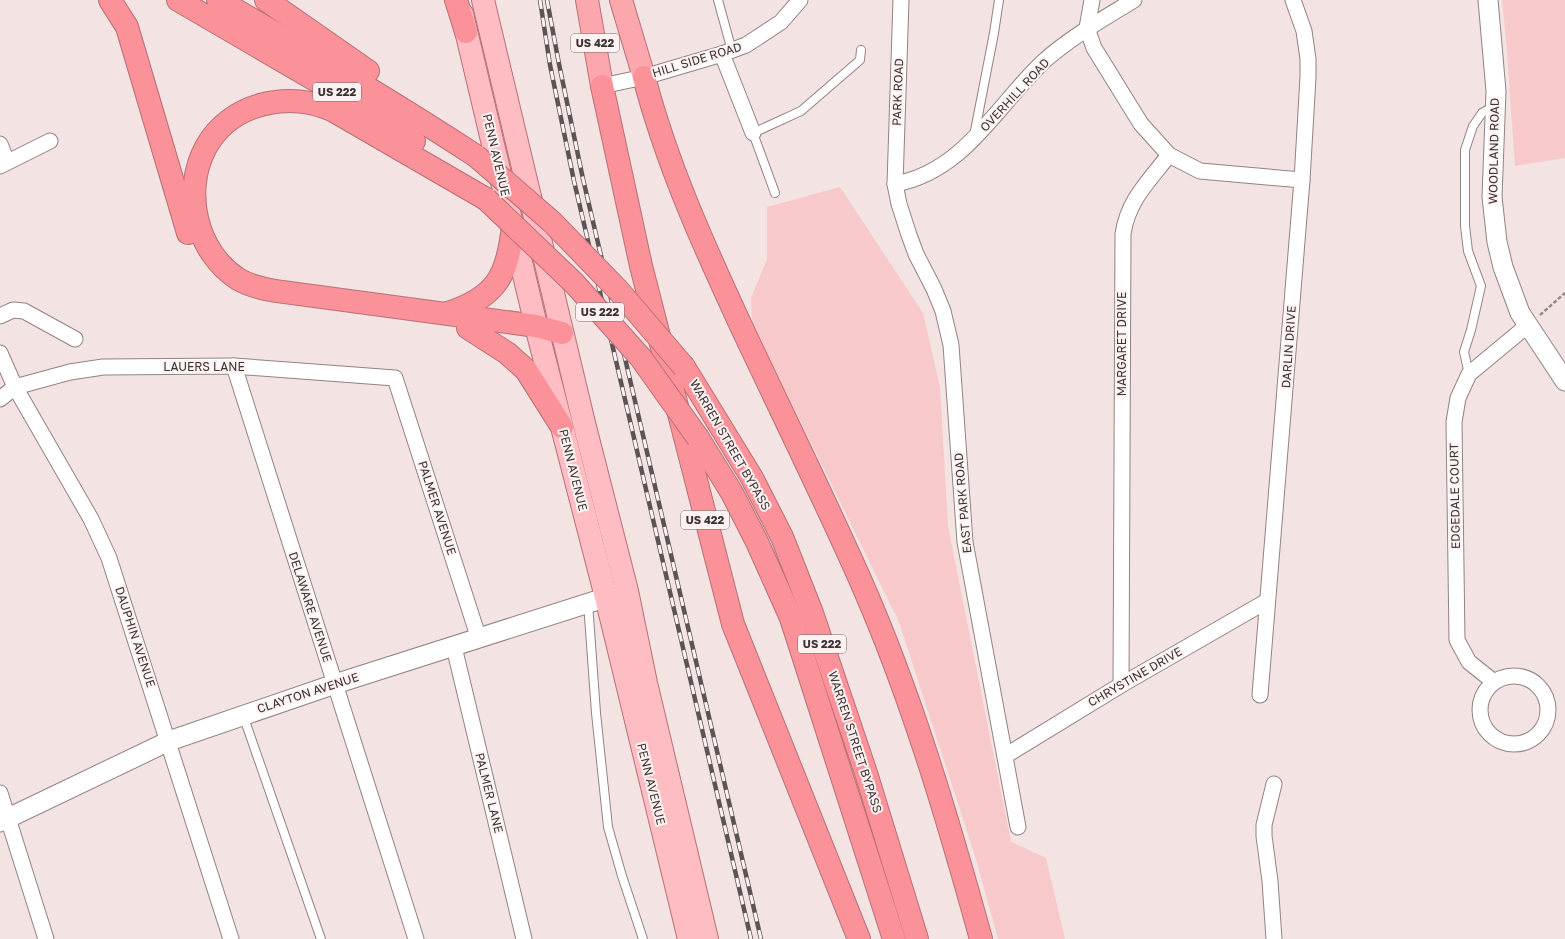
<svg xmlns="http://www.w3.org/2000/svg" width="1565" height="939" font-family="'Golos Text',sans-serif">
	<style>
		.green { fill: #f7c9cb }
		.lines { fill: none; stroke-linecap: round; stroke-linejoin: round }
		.service-casing { stroke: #928383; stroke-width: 10 }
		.minor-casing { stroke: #928383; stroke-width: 17 }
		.tertiary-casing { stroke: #928383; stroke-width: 21 }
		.primary-casing { stroke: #b77076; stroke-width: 24 }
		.trunk-casing { stroke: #b77076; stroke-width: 24 }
		.motorway-casing { stroke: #b77076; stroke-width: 24 }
		.path { stroke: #958a8a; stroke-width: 2.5; stroke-dasharray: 4 2; stroke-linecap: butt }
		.service { stroke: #fff; stroke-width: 8 }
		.minor { stroke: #fff; stroke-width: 15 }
		.tertiary { stroke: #fff; stroke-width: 19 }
		.primary { stroke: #fdbdc2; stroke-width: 22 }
		.trunk { stroke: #fca7ae; stroke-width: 22 }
		.motorway { stroke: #fb9199; stroke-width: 22 }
		.rail-casing { stroke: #5b5454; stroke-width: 4.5 }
		.rail { stroke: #fef1f1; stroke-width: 3; stroke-dasharray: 9; stroke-linecap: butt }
		.motorway-bridge-casing { stroke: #b77076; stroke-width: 24; stroke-linecap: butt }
		.motorway-bridge { stroke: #fb9199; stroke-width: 22 }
		.labels { text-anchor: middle; stroke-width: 4; stroke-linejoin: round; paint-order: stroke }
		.shield { fill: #fef1f1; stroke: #756d6d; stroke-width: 1 }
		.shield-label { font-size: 11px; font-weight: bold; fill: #3a3434 }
		.street-label { font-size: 12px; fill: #3a3434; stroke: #fef1f1 }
	</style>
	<rect width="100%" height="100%" fill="#f3e3e3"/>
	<g class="green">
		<path d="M1502 0H1565V158L1515 166 1506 39Z"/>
		<path d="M840 187 923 313 940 387 948 526 1011 842 1046 858 1065 939H998L976 859 899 622 752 323 751 298 767 259V207Z"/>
	</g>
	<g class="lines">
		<defs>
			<g id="service">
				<path d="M718 0 732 51"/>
				<path d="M974 136 994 33 999 0"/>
				<path d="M775 193 753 133 801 111 860 60 861 50"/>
				<path d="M1469 374 1464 352 1471 330 1481 286 1468 251 1465 226V150L1473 126 1482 113 1495 106"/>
				<path d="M588 603 596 713 608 827 622 876 643 939"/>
				<path d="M243 715 321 939"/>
			</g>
			<g id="minor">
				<path d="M901 0 895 184 899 204 909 235 916 254 934 289 943 311 951 345 965 542 1018 827"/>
				<path d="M1092 0 1087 28 1094 48 1141 124 1169 155 1200 171 1302 180"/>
				<path d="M722 54 753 133"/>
				<path d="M602 86 644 77 722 54 746 45 781 22 800 0"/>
				<path d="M0 144 7 162"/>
				<path d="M0 166 50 141"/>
				<path d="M895 184C964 172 997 105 1044 61 1071 37 1103 19 1134 0"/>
				<path d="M0 316 13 310 24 311 75 339"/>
				<path d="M0 353 15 387 91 519 109 558 231 939"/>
				<path d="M234 366 416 939"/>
				<path d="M0 399 15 387 70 372 103 367 234 366 395 378 479 639"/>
				<path d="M454 647 524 939"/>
				<circle cx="1514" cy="710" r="34"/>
				<path d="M1494 682 1469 662 1457 640 1454 422 1458 398 1469 374 1528 325"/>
				<path d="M1121 685 1123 234C1128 200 1149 181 1169 155"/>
				<path d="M1260 695 1302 180 1308 77V59L1304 31 1293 0"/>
				<path d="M1005 756 1121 685 1267 601"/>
				<path d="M0 793 46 939"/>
				<path d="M1274 939 1270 881 1264 836V825L1274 784"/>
			</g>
			<g id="tertiary">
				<path d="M1488 0 1496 91 1492 197 1497 242 1503 267 1520 313 1565 381"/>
				<path d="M0 822 169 741 335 684 620 593"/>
			</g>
			<g id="primary">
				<path d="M483 0 584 423 627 591 646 683 707 939"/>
				<path d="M462 14 539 338 606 597 689 939"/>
			</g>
			<g id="trunk">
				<path d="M587 0 602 86"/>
				<path d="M621 0 644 77"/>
			</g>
			<g id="motorway">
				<path d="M110 0 127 27 188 233"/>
				<path d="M178 0 353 102 414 141"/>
				<path d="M218 0C306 50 392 101 476 156"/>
				<path d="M266 0 368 71"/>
				<path d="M456 0 466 32"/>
				<path d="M644 77C667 165 704 246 742 328 781 411 822 494 859 577 911 694 947 816 981 939"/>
				<path d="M602 86 641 266 733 624 859 939"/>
				<path d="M486 199 334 111C291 90 231 102 206 147 182 191 196 252 238 279 250 286 263 289 276 291L536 326 562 333"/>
				<path d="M448 313C497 297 508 275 513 225"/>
				<path d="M468 328 507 353 526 370 562 427"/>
				<path d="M684 367 752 478 782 537 812 613 866 773 917 939"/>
				<path d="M698 438 732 493 757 542 791 618 894 939"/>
			</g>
		</defs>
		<use href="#service" class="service-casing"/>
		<use href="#minor" class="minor-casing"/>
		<use href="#tertiary" class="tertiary-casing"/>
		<use href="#primary" class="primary-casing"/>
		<use href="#trunk" class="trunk-casing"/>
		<use href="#motorway" class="motorway-casing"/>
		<path class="path" d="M1540 315 1565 293"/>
		<use href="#service" class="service"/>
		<use href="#minor" class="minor"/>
		<use href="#tertiary" class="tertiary"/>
		<use href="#primary" class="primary"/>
		<use href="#trunk" class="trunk"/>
		<use href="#motorway" class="motorway"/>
		<defs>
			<g id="rail">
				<path d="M540 0 550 65 574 181 751 939"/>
				<path d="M547 0 559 64 583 179 761 939"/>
			</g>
		</defs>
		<use href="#rail" class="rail-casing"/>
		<use href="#rail" class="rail"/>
		<defs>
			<g id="motorway-bridge">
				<path d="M476 156 552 222 618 290 684 367"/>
				<path d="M486 199 574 283 641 358 698 438"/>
			</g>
		</defs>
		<use href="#motorway-bridge" class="motorway-bridge-casing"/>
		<use href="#motorway-bridge" class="motorway-bridge"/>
	</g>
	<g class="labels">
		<g class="shield">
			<rect x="571" y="34" width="48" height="18" rx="3"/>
			<rect x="313" y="83" width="48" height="18" rx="3"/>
			<rect x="576" y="303" width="48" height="18" rx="3"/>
			<rect x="681" y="511" width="48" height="18" rx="3"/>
			<rect x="798" y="635" width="48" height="18" rx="3"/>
		</g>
		<g class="shield-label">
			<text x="595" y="47">US 422</text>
			<text x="337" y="96">US 222</text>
			<text x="600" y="316">US 222</text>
			<text x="705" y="524">US 422</text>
			<text x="822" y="648">US 222</text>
		</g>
		<g class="street-label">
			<text transform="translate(697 60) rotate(-17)" y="4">HILL SIDE ROAD</text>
			<text transform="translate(898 92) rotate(-88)" y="4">PARK ROAD</text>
			<text transform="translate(1015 95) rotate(-47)" y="4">OVERHILL ROAD</text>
			<text transform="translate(1494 151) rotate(-89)" y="4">WOODLAND ROAD</text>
			<text transform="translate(496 155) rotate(77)" y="4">PENN AVENUE</text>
			<text transform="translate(1122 344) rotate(-90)" y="4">MARGARET DRIVE</text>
			<text transform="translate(1289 347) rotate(-86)" y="4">DARLIN DRIVE</text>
			<text x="204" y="371">LAUERS LANE</text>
			<text transform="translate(730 445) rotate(60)" y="4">WARREN STREET BYPASS</text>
			<text transform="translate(573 470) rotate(76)" y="4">PENN AVENUE</text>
			<text transform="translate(1455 496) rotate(-91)" y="4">EDGEDALE COURT</text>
			<text transform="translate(963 503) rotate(-95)" y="4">EAST PARK ROAD</text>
			<text transform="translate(437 508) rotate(72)" y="4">PALMER AVENUE</text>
			<text transform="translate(310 607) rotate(72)" y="4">DELAWARE AVENUE</text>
			<text transform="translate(135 637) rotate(72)" y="4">DAUPHIN AVENUE</text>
			<text transform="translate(1135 677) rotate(-30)" y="4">CHRYSTINE DRIVE</text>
			<text transform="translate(308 693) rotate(-18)" y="4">CLAYTON AVENUE</text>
			<text transform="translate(855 742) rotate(72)" y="4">WARREN STREET BYPASS</text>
			<text transform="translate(651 784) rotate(76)" y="4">PENN AVENUE</text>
			<text transform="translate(489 793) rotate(76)" y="4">PALMER LANE</text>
		</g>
	</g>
</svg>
